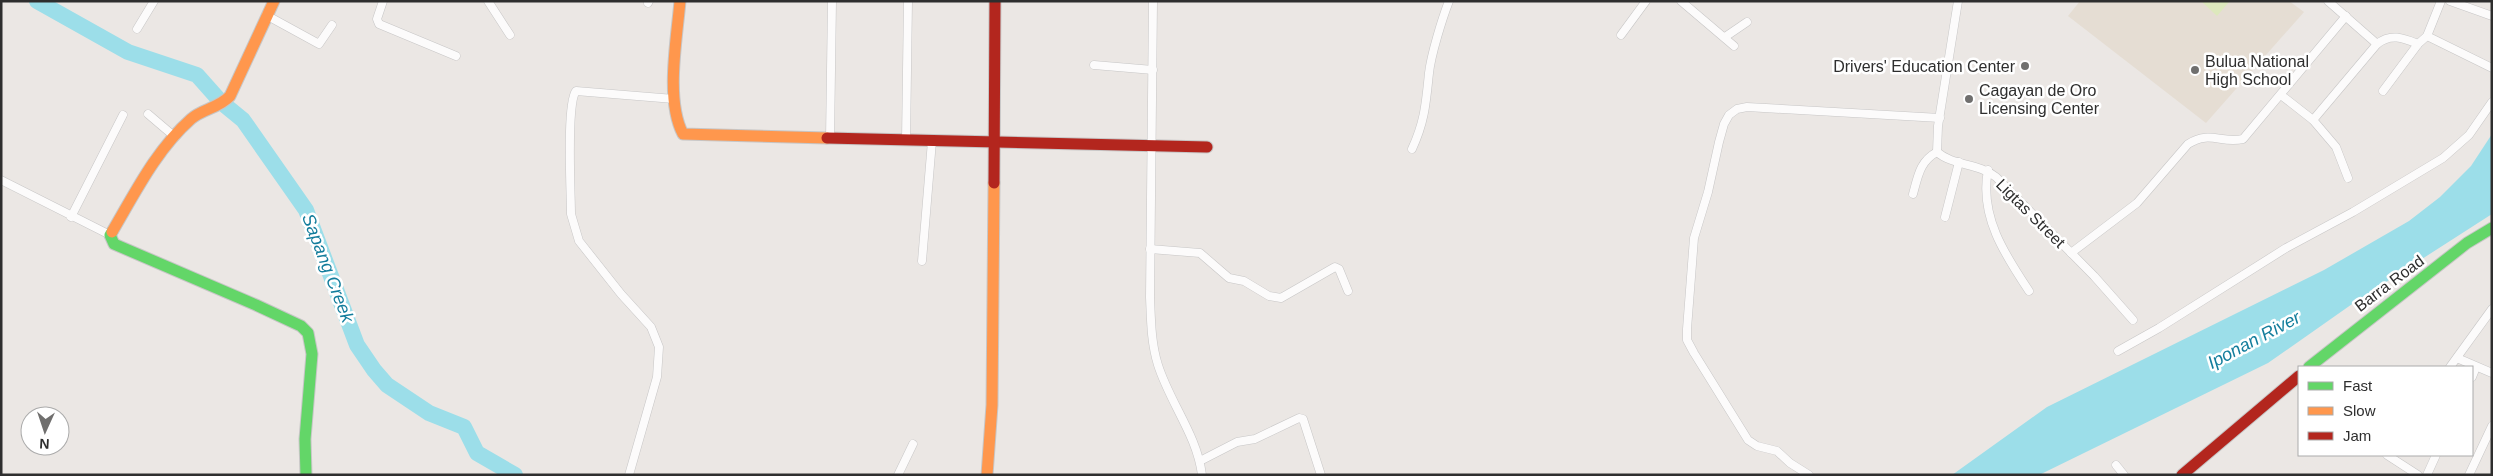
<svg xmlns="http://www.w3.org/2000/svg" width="2493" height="476" font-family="Arial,sans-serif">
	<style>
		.education { fill: #e5ddd3 }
		.pitch { fill: #dde8bd }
		.water { fill: #9cdee9 }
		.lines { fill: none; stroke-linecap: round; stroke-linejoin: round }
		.river { stroke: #9cdee9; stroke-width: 16 }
		.street-casing { stroke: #c7c6c6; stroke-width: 9 }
		.fast-casing { stroke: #c7c6c6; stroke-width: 13 }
		.slow-casing { stroke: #c7c6c6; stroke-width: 13 }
		.jam-casing { stroke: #c7c6c6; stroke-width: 13 }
		.street { stroke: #fcfbfb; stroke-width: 8 }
		.fast { stroke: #63d668; stroke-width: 11 }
		.slow { stroke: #ff974d; stroke-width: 11 }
		.jam { stroke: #b3261e; stroke-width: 11 }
		.poi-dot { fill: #706f6e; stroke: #fff; stroke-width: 2 }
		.labels { text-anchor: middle; stroke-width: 5; stroke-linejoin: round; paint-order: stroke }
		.poi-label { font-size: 16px; fill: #2e2e2e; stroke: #fff; text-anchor: start }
		.street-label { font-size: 16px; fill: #2e2e2e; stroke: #fff }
		.water-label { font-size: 18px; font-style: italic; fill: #137d9c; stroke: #fff }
	</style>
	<rect width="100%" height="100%" fill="#ebe7e4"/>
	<path class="education" d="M2080 1H2289L2304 12 2206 123 2068 16Z"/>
	<path class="pitch" d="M2201 1H2229V2L2217 16Z"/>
	<path class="water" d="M2492 134V214L2355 302 2268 363 2039 475H1952L2047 407 2324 270 2409 221 2440 197 2471 166Z"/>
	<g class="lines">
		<path class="river" d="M37 1 128 52 197 75 221 102 243 120 306 210 357 345 374 370 387 385 429 413 464 427 477 453 515 475"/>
		<defs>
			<g id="street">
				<path d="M383 1 377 19 379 24 456 56"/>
				<path d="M488 1 510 35"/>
				<path d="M1153 1 1150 297C1151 320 1151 343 1158 365 1170 403 1197 435 1202 475"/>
				<path d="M1681 1 1734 46"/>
				<path d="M2328 1 2377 44C2391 33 2403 38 2418 44"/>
				<path d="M2450 1 2492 16"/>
				<path d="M648 3 649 1"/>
				<path d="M266 15 319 44 332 25"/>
				<path d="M137 29 154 1"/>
				<path d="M1621 35 1646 1"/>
				<path d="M2427 36 2492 68"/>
				<path d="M1725 37 1747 22"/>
				<path d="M1094 65 1153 70"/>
				<path d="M2383 91 2418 44 2427 36 2441 1"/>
				<path d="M2281 95 2313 120 2336 147 2348 178"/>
				<path d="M148 114 175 137"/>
				<path d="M2313 120 2377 44"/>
				<path d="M830 139 832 1"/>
				<path d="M906 140 908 1"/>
				<path d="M1412 149C1425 121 1426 102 1429 73 1431 55 1442 19 1449 1"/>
				<path d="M1937 152C1953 166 1979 163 1996 177L2094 276 2133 320"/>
				<path d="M1937 152 1938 126 1958 1"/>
				<path d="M1988 170C1979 216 2005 255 2029 291"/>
				<path d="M1 180 110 235"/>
				<path d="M1913 194C1918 176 1920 161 1937 152"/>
				<path d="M71 217 123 115"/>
				<path d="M1945 217 1959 162"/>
				<path d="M1150 249 1200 253 1229 278 1244 281 1269 296 1281 298 1335 267 1339 269 1348 291"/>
				<path d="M2071 253 2137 203 2188 144C2210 130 2221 144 2243 139L2346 16"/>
				<path d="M922 261 932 141"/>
				<path d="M2118 351 2159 328 2286 248 2353 212 2443 158 2469 135 2492 102"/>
				<path d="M2457 358 2492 373"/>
				<path d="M2450 367 2492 309"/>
				<path d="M2472 377 2476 367"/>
				<path d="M2387 455 2418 475"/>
				<path d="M1200 461 1237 442 1255 439 1299 418 1303 419 1321 475"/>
				<path d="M2116 465 2124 475"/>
				<path d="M629 475 657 377 659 347 651 327 621 294 579 241 571 214C571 193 566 104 576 91L674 99"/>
				<path d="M898 475 913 444"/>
				<path d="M1809 475 1790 463 1777 451 1757 446 1748 440 1694 353 1687 340V329L1694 238 1708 192 1719 142 1724 124 1729 115 1737 109 1747 107 1940 118"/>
				<path d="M2427 475 2436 455"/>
				<path d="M2469 475 2492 426"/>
			</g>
			<g id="fast">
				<path d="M112 232 110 235 114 244 256 305 301 326 308 333 312 354 305 439 306 475"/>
				<path d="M2309 367 2467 243 2492 228"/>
			</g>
			<g id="slow">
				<path d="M680 1C677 38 665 100 683 134L827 138"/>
				<path d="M112 232C135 193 156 150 191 119 202 109 219 108 230 96L274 1"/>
				<path d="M987 475 992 405 994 183"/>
			</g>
			<g id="jam">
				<path d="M827 138 1207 147"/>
				<path d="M994 183 995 1"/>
				<path d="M2182 475 2299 376"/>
			</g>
		</defs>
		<use href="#street" class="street-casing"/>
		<use href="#fast" class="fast-casing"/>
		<use href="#slow" class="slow-casing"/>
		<use href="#jam" class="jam-casing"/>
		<use href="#street" class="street"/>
		<use href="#fast" class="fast"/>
		<use href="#slow" class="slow"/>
		<use href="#jam" class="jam"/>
	</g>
	<g class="poi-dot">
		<circle cx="2025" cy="66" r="5"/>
		<circle cx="2195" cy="70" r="5"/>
		<circle cx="1969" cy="99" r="5"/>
	</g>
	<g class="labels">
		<g class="poi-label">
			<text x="2205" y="67">Bulua National<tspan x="2205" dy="18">High School</tspan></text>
			<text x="2015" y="72" text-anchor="end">Drivers' Education Center</text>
			<text x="1979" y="96">Cagayan de Oro<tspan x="1979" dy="18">Licensing Center</tspan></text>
		</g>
		<g class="street-label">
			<text transform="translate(2031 213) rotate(45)" y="6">Ligtas Street</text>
			<text transform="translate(2389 283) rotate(-37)" y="6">Barra Road</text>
		</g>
		<g class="water-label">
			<text transform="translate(328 268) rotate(69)" y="6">Sapang Creek</text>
			<text transform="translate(2254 340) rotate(-28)" y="6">Iponan River</text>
		</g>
	</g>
	<rect width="2493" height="476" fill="none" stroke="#2e2e2e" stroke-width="5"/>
	<rect x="2298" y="366" width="175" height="90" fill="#ffffff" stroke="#ababab"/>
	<rect x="2308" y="382" width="25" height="8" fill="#63d668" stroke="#ababab"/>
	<text x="2343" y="391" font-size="15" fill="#2e2e2e">Fast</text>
	<rect x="2308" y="407" width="25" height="8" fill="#ff974d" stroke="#ababab"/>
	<text x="2343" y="416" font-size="15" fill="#2e2e2e">Slow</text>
	<rect x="2308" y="432" width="25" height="8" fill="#b3261e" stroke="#ababab"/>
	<text x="2343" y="441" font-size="15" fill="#2e2e2e">Jam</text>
	<g transform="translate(45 431) rotate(183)"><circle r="24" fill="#ffffff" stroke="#ababab"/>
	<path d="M0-4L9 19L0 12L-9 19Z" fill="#706f6e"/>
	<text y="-8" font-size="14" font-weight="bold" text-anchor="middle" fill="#2e2e2e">N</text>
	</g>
</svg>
